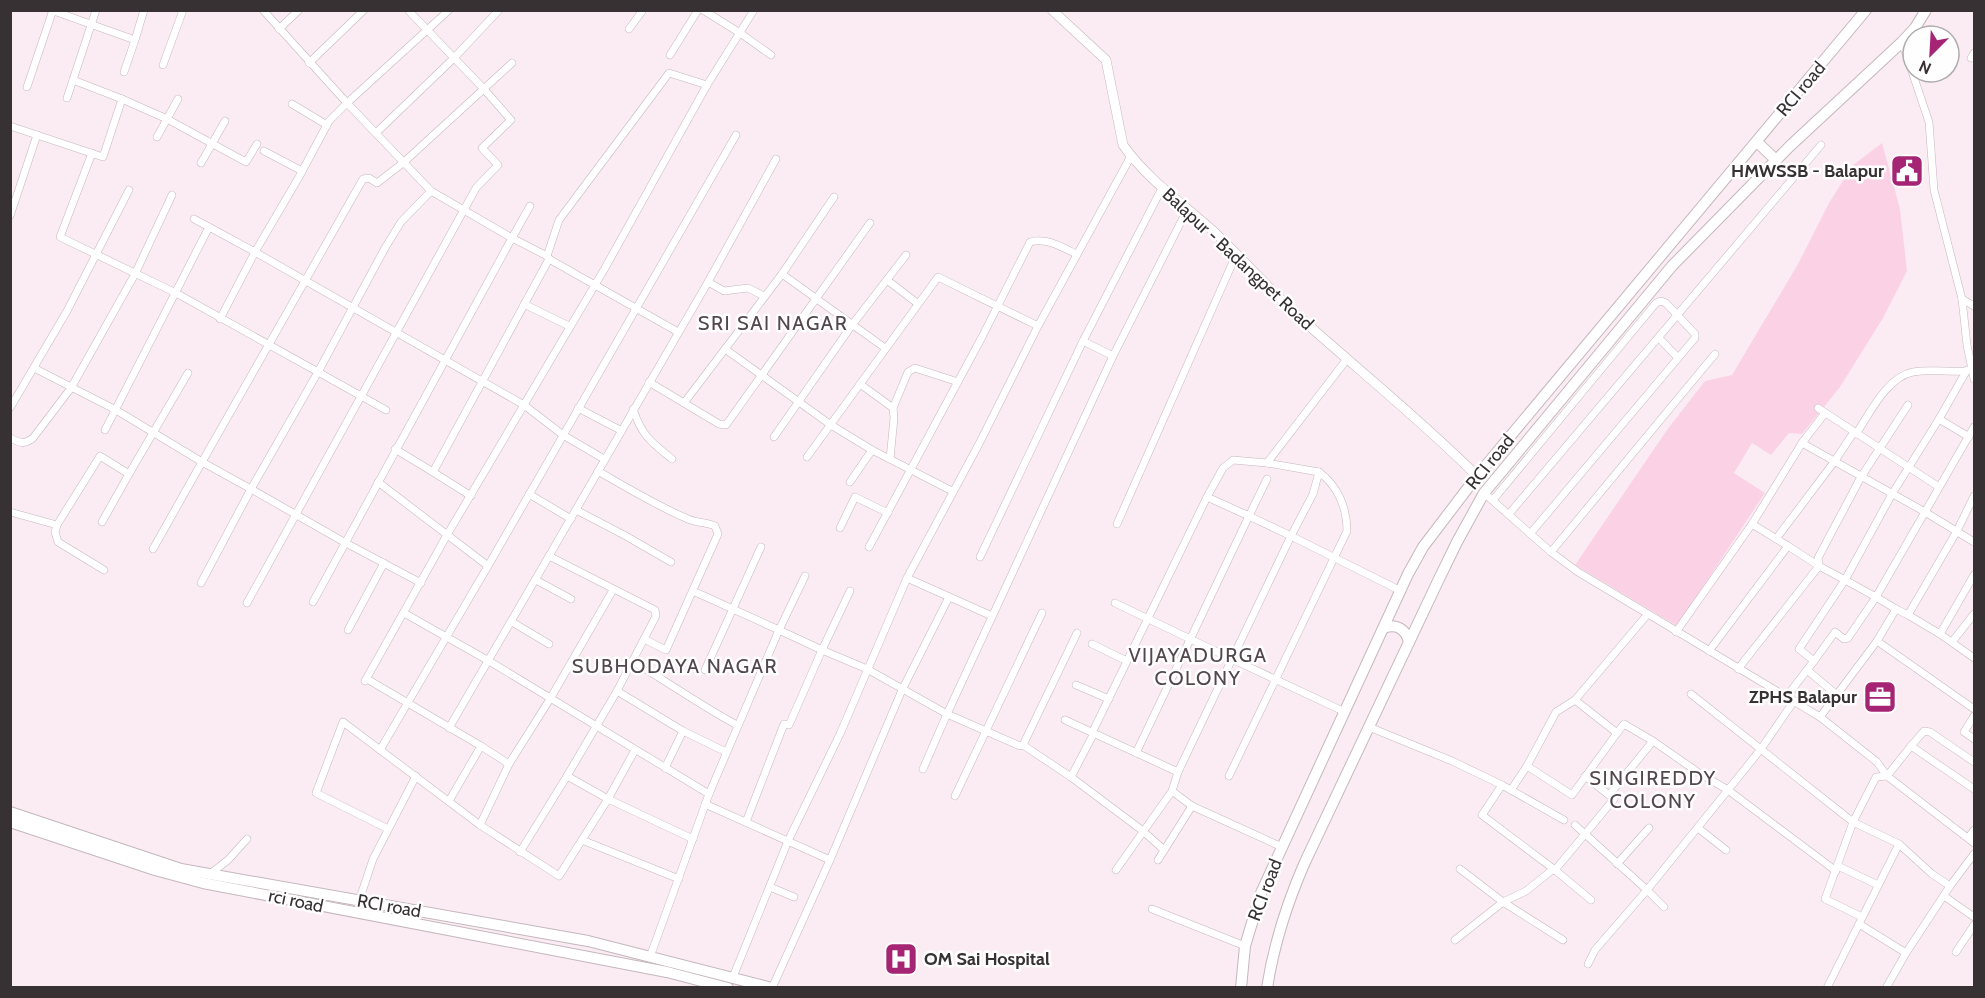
<svg xmlns="http://www.w3.org/2000/svg" width="1985" height="998" font-family="Cabin,sans-serif">
	<style>
		.green { fill: #fbd2e5 }
		.lines { fill: none; stroke-linecap: round; stroke-linejoin: round }
		.minor-casing { stroke: #c5b7bd; stroke-width: 8 }
		.tertiary-casing { stroke: #c5b7bd; stroke-width: 10 }
		.secondary-casing { stroke: #c5b7bd; stroke-width: 12 }
		.minor { stroke: #fff; stroke-width: 7 }
		.tertiary { stroke: #fff; stroke-width: 9 }
		.secondary { stroke: #fff; stroke-width: 10 }
		.labels { text-anchor: middle; stroke-width: 5; stroke-linejoin: round; paint-order: stroke }
		.street-label { font-size: 18px; fill: #373133; stroke: #fefefe }
		.poi-label { font-size: 18px; font-weight: bold; fill: #373133; stroke: #fefefe; text-anchor: end }
		.neighbourhood-label { font-size: 20px; letter-spacing: 1.5px; fill: #53474d; stroke: #fefefe }
	</style>
	<rect width="100%" height="100%" fill="#fbecf3"/>
	<path class="green" d="M1882 143 1900 209 1907 271 1883 318 1840 387 1802 434 1789 433 1771 455 1752 443 1734 473 1765 493 1677 626 1575 565 1667 430 1705 381 1732 375 1798 264 1829 203 1853 165Z"/>
	<g class="lines">
		<defs>
			<g id="minor">
				<path d="M51 10 135 40 124 72"/>
				<path d="M263 10 347 103 449 10"/>
				<path d="M703 10 740 33 771 55"/>
				<path d="M279 29 299 10"/>
				<path d="M629 29 643 10"/>
				<path d="M135 40 144 10"/>
				<path d="M1902 42 1929 122 1934 190 1962 299 1967 345 1974 379"/>
				<path d="M670 55 698 10"/>
				<path d="M1971 58 1974 53"/>
				<path d="M309 63 364 10"/>
				<path d="M163 65 183 10"/>
				<path d="M27 87 53 10"/>
				<path d="M67 98 96 10"/>
				<path d="M122 99 167 119 246 162 257 144"/>
				<path d="M292 104 327 125"/>
				<path d="M10 126 103 157 122 99 73 80"/>
				<path d="M377 132 454 58 499 10"/>
				<path d="M157 137 178 99"/>
				<path d="M264 151 302 171"/>
				<path d="M92 153 60 237 176 293 318 372 385 248 401 222 431 191"/>
				<path d="M201 163 225 121"/>
				<path d="M530 206 512 238 547 256"/>
				<path d="M10 216 37 135"/>
				<path d="M194 219 209 227"/>
				<path d="M549 259 678 332"/>
				<path d="M782 274 885 348"/>
				<path d="M887 280 917 303"/>
				<path d="M708 282 724 291 748 288 764 296"/>
				<path d="M1962 299 1974 306"/>
				<path d="M524 304 569 326"/>
				<path d="M220 319 255 252 524 405 563 435 604 459"/>
				<path d="M1659 338 1678 358"/>
				<path d="M1083 341 1113 356"/>
				<path d="M725 349 831 425 872 450 952 491"/>
				<path d="M34 368 116 410 202 462 153 549"/>
				<path d="M649 382 719 424 726 425 870 223"/>
				<path d="M860 384 893 408"/>
				<path d="M684 403 782 274 834 197"/>
				<path d="M10 408 67 311 129 190"/>
				<path d="M578 408 620 430"/>
				<path d="M1818 408 1939 487"/>
				<path d="M633 409C642 436 651 442 672 459"/>
				<path d="M386 410 318 372 251 489 344 542 421 583"/>
				<path d="M1939 419 1967 370"/>
				<path d="M105 430 209 227 255 252 299 177 329 121 347 103 431 191 512 238 313 602"/>
				<path d="M1856 434C1870 413 1887 377 1913 372 1929 369 1949 372 1966 371"/>
				<path d="M774 437 852 325 906 255"/>
				<path d="M1969 437 1939 419 1892 494 1845 580 1876 597 1974 427"/>
				<path d="M10 438C20 443 24 445 33 438L71 388 135 274 172 195"/>
				<path d="M1802 443 1925 512 1974 542"/>
				<path d="M395 449 433 472 549 259 547 256 559 220 669 73 707 85"/>
				<path d="M807 457 938 277 1038 326"/>
				<path d="M890 459 894 418 893 408 908 372 915 368 958 382"/>
				<path d="M1267 463 1319 472 1313 494 1291 536 1401 591"/>
				<path d="M433 472 471 496"/>
				<path d="M378 482 488 566"/>
				<path d="M850 482 872 450"/>
				<path d="M1484 493 1551 552 1578 572 1820 717 1877 762 1887 776 1974 843"/>
				<path d="M529 494 571 519"/>
				<path d="M1974 496 1957 531 1908 615 1896 609 1877 641 1974 709"/>
				<path d="M1207 497 1223 468 1233 460 1267 463 1347 359"/>
				<path d="M1493 500 1656 303 1661 301 1666 303 1695 334V338L1530 534"/>
				<path d="M576 510 624 535 671 562"/>
				<path d="M10 512 57 525"/>
				<path d="M1509 514 1821 145"/>
				<path d="M102 522 129 474 188 373"/>
				<path d="M1117 524 1236 255"/>
				<path d="M840 528 855 497 888 513"/>
				<path d="M1776 539 1834 462 1854 432"/>
				<path d="M1788 546 1752 524 1802 443 1825 413"/>
				<path d="M869 547 982 337 1030 242C1046 237 1062 247 1076 254"/>
				<path d="M1551 552 1715 354"/>
				<path d="M980 557 1083 341 1162 188"/>
				<path d="M104 570 58 542 55 532 57 525 100 456 129 474"/>
				<path d="M1974 575 1940 634 1974 658"/>
				<path d="M805 576 779 630 822 650 850 591"/>
				<path d="M907 578 992 616"/>
				<path d="M536 580 571 599"/>
				<path d="M201 583 251 489 202 462 363 179 369 178 377 183 403 163 512 63"/>
				<path d="M693 591 779 630 709 794"/>
				<path d="M247 603 476 188 498 165 482 148 511 120 483 88 408 10"/>
				<path d="M1115 603 1232 659 1291 536 1249 516 1267 479"/>
				<path d="M404 613 489 661 709 794 650 957"/>
				<path d="M1908 615 1940 634"/>
				<path d="M512 622 549 644"/>
				<path d="M348 630 384 563"/>
				<path d="M1676 632 1752 524"/>
				<path d="M644 639 656 616 655 610 549 556 708 282 776 159"/>
				<path d="M1952 642 1974 614"/>
				<path d="M1092 644 1127 661"/>
				<path d="M1709 651 1788 546 1819 566 1818 558 1861 477 1908 405"/>
				<path d="M632 661C668 682 701 706 737 725"/>
				<path d="M1814 661 1835 632 1844 639 1848 638 1876 597 1896 609"/>
				<path d="M1738 669 1819 566 1845 580 1799 649 1814 661 1807 670 1837 695"/>
				<path d="M705 670 761 547"/>
				<path d="M367 679 481 746"/>
				<path d="M365 681 447 535 605 268 707 85 754 10"/>
				<path d="M1076 685 1109 699"/>
				<path d="M617 691 683 731 726 752"/>
				<path d="M1691 694 1853 822 1899 844 1932 874 1950 886"/>
				<path d="M1787 696 1807 670"/>
				<path d="M1974 716 1964 732 1974 739"/>
				<path d="M1820 717 1877 641"/>
				<path d="M1065 720 1178 772"/>
				<path d="M1369 727 1452 761 1502 785 1564 820"/>
				<path d="M449 728 549 556"/>
				<path d="M1092 733 1207 497 1249 516 1136 753"/>
				<path d="M1094 733 1071 777 1143 831 1164 850"/>
				<path d="M1617 733 1624 724 1653 741"/>
				<path d="M1023 745 1071 777"/>
				<path d="M1911 746 1924 731 1930 732 1974 762"/>
				<path d="M380 750 488 566 736 135"/>
				<path d="M1527 766 1556 712 1575 700"/>
				<path d="M665 768 683 731"/>
				<path d="M923 769 947 714 1020 746 1023 745 1077 633"/>
				<path d="M567 776 617 691 644 639 666 650 718 534 715 526C706 522 697 523 688 519 657 506 627 488 598 471"/>
				<path d="M1229 776 1347 531C1347 508 1338 486 1319 472"/>
				<path d="M1585 776 1614 799 1585 834 1647 890 1728 790 1836 871"/>
				<path d="M1502 785 1482 815 1555 870 1585 834 1575 825"/>
				<path d="M1511 790 1527 766 1572 795 1617 733 1575 700 1647 615"/>
				<path d="M1609 795 1653 741 1699 773 1728 790 1761 749 1794 701"/>
				<path d="M955 796 1042 613"/>
				<path d="M449 801 481 746 509 764"/>
				<path d="M705 804 830 860"/>
				<path d="M1192 806 1172 791 1178 772 1232 659 1345 712"/>
				<path d="M746 822 784 724 789 725 822 650 867 669 947 714 1113 356 1187 210"/>
				<path d="M480 825 509 764 550 699 613 590"/>
				<path d="M1698 828 1726 850"/>
				<path d="M388 829 316 793 343 722 480 825 559 876 608 799 635 750"/>
				<path d="M1968 838 1974 830"/>
				<path d="M582 840 679 879"/>
				<path d="M520 852 567 776 608 799 693 839"/>
				<path d="M1158 860 1192 806 1282 847"/>
				<path d="M1617 864 1649 828"/>
				<path d="M1838 866 1878 885"/>
				<path d="M1460 869 1503 902 1563 940"/>
				<path d="M1116 870 1172 791"/>
				<path d="M210 874 228 860 247 839"/>
				<path d="M770 887 794 897"/>
				<path d="M1944 896 1974 917"/>
				<path d="M359 901 373 859 416 776"/>
				<path d="M1152 909 1245 946"/>
				<path d="M1862 917 1825 899 1853 822 1876 777 1887 776 1911 746 1974 789"/>
				<path d="M1859 924 1906 953 1950 886 1974 854"/>
				<path d="M1455 940 1503 902 1526 891 1551 871 1555 870 1591 900"/>
				<path d="M1956 952 1974 925"/>
				<path d="M1588 964 1595 950 1647 890 1664 907"/>
				<path d="M733 977 788 841 840 734 907 578 980 442 1038 326 1131 156"/>
				<path d="M772 988 830 860 902 690 949 597"/>
				<path d="M1827 988 1899 844"/>
				<path d="M1886 988 1906 953"/>
			</g>
			<path id="tertiary" d="M1052 10 1106 60 1123 145C1147 179 1182 203 1212 230 1241 257 1267 287 1296 314 1356 368 1420 419 1477 476"/>
			<g id="secondary">
				<path d="M1757 142 1776 160"/>
				<path d="M1384 628C1396 623 1406 629 1409 642"/>
				<path d="M10 812 181 869 588 941 772 988"/>
				<path d="M10 822 155 870 203 883 667 972 728 988"/>
				<path d="M1241 988 1245 946 1261 893 1408 574 1423 547 1477 476 1866 10"/>
				<path d="M1267 988C1274 943 1287 903 1305 862L1438 581 1457 542 1484 493 1672 266 1790 146 1902 42 1915 28 1926 10"/>
			</g>
		</defs>
		<use href="#minor" class="minor-casing"/>
		<use href="#tertiary" class="tertiary-casing"/>
		<use href="#secondary" class="secondary-casing"/>
		<use href="#minor" class="minor"/>
		<use href="#tertiary" class="tertiary"/>
		<use href="#secondary" class="secondary"/>
	</g>
	<defs>
		<symbol id="civic-square" viewBox="-11 -11 22 22"><rect x="-9" y="-9" width="18" height="18" rx="4" fill="#a52473" stroke="#fefefe"/><path d="M-.6-6.5H3V-4.5H.6V-3L4-1V1h2V6H-6V1h2V-1L-.6-3ZM-1.2 2.5V6h2.4V2.5Z" fill="#fff"/></symbol>
		<symbol id="office-square" viewBox="-11 -11 22 22"><rect x="-9" y="-9" width="18" height="18" rx="4" fill="#a52473" stroke="#fefefe"/><path d="M-6-3h4V-5.5h4V-3h4V5H-6ZM-1-4.5V-3h2v-1.5ZM-6 0V1H6V0Z" fill="#fff"/></symbol>
		<symbol id="hospital-square" viewBox="-11 -11 22 22"><rect x="-9" y="-9" width="18" height="18" rx="4" fill="#a52473" stroke="#fefefe"/><path d="M-5-5h3v3.5h4V-5h3V5h-3V1.5h-4V5h-3Z" fill="#fff"/></symbol>
	</defs>
	<g fill-rule="evenodd">
		<use href="#civic-square" x="1888" y="152" width="38" height="38"/>
		<use href="#office-square" x="1861" y="678" width="38" height="38"/>
		<use href="#hospital-square" x="882" y="940" width="38" height="38"/>
	</g>
	<g class="labels">
		<g class="street-label">
			<text transform="translate(1801 89) rotate(-50)" y="6">RCI road</text>
			<text transform="translate(1238 259) rotate(43)" y="6">Balapur - Badangpet Road</text>
			<text transform="translate(1490 462) rotate(-51)" y="6">RCI road</text>
			<text transform="translate(1265 890) rotate(-69)" y="6">RCI road</text>
			<text transform="translate(296 901) rotate(12)" y="6">rci road</text>
			<text transform="translate(389 906) rotate(10)" y="6">RCI road</text>
		</g>
		<g class="poi-label">
			<text x="1884" y="177">HMWSSB - Balapur</text>
			<text x="1857" y="703">ZPHS Balapur</text>
			<text x="924" y="965" text-anchor="start">OM Sai Hospital</text>
		</g>
		<g class="neighbourhood-label">
			<text x="773" y="330">SRI SAI NAGAR</text>
			<text x="1198" y="662">VIJAYADURGA<tspan x="1198" dy="23">COLONY</tspan></text>
			<text x="675" y="673">SUBHODAYA NAGAR</text>
			<text x="1653" y="785">SINGIREDDY<tspan x="1653" dy="23">COLONY</tspan></text>
		</g>
	</g>
	<rect width="1985" height="998" fill="none" stroke="#373133" stroke-width="24"/>
	<g transform="translate(1931 54) rotate(204)"><circle r="28" fill="#fefefe" stroke="#aeacad" stroke-width="1.5"/>
	<path d="M0-4.5L10 22L0 15L-10 22Z" fill="#a52473"/>
	<text y="-9" font-size="16" font-weight="bold" text-anchor="middle" fill="#373133">N</text>
	</g>
</svg>
